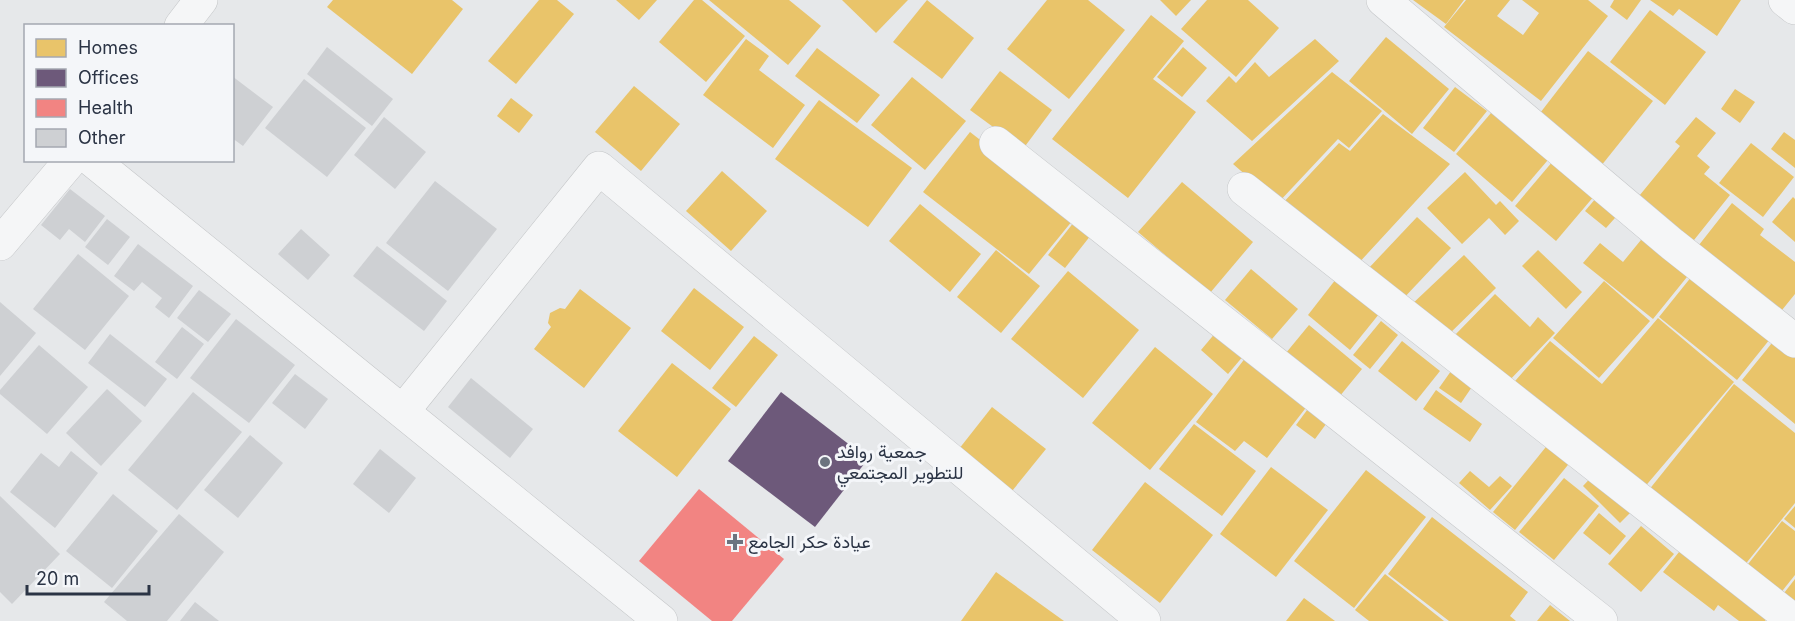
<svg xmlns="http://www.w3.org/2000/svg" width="1795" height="621" font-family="Inter,Vazirmatn,sans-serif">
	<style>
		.homes { fill: #e9c46a }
		.offices { fill: #6d597a }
		.health { fill: #f28482 }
		.building { fill: #ced0d3 }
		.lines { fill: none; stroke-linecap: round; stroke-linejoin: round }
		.minor-casing { stroke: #c4c6c8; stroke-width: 34 }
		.minor { stroke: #f5f6f7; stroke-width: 33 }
		.poi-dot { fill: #6c737f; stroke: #f4f6f9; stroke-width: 2 }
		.labels { text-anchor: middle; stroke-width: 6; stroke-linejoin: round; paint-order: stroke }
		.poi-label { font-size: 18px; fill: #2b3445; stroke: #f4f6f9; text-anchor: start }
	</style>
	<rect width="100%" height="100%" fill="#e6e8ea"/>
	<g class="homes">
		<path d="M333 0H452L463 9 412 74 327 7Z"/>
		<path d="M539 0H557L574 14 516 84 488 61Z"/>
		<path d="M616 0H657L639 20Z"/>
		<path d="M694 0H702L745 36 706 82 659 42Z"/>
		<path d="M709 0H789L821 26 788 65Z"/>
		<path d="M842 0H908L876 33Z"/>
		<path d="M927 0 974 38 942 79 893 42Z"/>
		<path d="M1047 0H1088L1125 30 1069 99 1007 49Z"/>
		<path d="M1160 0H1191L1176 16Z"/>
		<path d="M1207 0H1248L1279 28 1236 77 1181 29Z"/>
		<path d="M1413 0H1464L1446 24Z"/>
		<path d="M1466 0H1510L1497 16 1523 35 1539 13 1522 0H1588L1608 16 1541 101 1444 27Z"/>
		<path d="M1614 0H1641L1627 20 1610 7Z"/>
		<path d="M1650 0H1741L1717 36 1679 9 1673 16Z"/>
		<path d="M1650 10 1706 52 1665 105 1610 62Z"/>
		<path d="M1151 15 1184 41 1153 79 1196 112 1128 198 1052 139Z"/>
		<path d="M1386 37 1449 89 1412 134 1349 81Z"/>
		<path d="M746 39 769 56 759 70 805 105 773 148 703 95Z"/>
		<path d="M1315 39 1339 61 1252 141 1206 101 1229 76 1236 83 1255 62 1269 77Z"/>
		<path d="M1183 47 1207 68 1182 97 1157 77Z"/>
		<path d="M817 48 880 95 857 123 795 76Z"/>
		<path d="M1588 51 1653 101 1601 166 1537 117Z"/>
		<path d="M1000 71 1052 110 1023 149 970 110Z"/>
		<path d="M1332 72 1382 111 1349 148 1338 139 1278 203 1233 164Z"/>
		<path d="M912 77 966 121 925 170 871 125Z"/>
		<path d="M634 86 680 124 641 171 595 132Z"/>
		<path d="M1455 87 1487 111 1454 152 1423 128Z"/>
		<path d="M1735 89 1755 102 1740 123 1721 109Z"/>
		<path d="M511 98 533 115 519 133 497 116Z"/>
		<path d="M819 100 912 168 868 227 775 159Z"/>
		<path d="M1497 106 1553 154 1512 202 1456 154Z"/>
		<path d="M1383 114 1450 164 1356 266 1281 205 1339 143 1350 151Z"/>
		<path d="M1696 117 1716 133 1697 156 1710 167 1704 174 1730 195 1690 245 1635 201 1680 146 1675 142Z"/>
		<path d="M970 132 1077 215 1029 274 923 192Z"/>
		<path d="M1784 132 1795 140V168L1771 149Z"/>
		<path d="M1751 143 1794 177 1763 217 1719 183Z"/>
		<path d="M1553 161 1595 195 1556 241 1515 206Z"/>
		<path d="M722 171 767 211 731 251 686 211Z"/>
		<path d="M1465 172 1496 205 1500 201 1519 221 1505 235 1489 218 1462 244 1427 208Z"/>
		<path d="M1182 182 1253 242 1210 293 1138 232Z"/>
		<path d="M1602 191 1623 209 1606 228 1585 211Z"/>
		<path d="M1793 197 1795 199V242L1772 222Z"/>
		<path d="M1732 203 1764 229 1760 235 1795 262V294L1778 315 1695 250Z"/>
		<path d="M920 204 981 254 950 292 889 241Z"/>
		<path d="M1417 217 1451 248 1401 301 1367 270Z"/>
		<path d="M1074 222 1091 235 1065 268 1048 255Z"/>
		<path d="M1645 235 1691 272 1653 319 1583 263 1600 243 1623 262Z"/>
		<path d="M996 250 1040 286 1001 333 957 297Z"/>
		<path d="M1538 250 1582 292 1566 309 1522 266Z"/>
		<path d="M1464 255 1496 288 1442 341 1409 307Z"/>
		<path d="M1251 269 1298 309 1272 339 1225 300Z"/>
		<path d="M1068 271 1139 330 1083 398 1011 339Z"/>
		<path d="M1692 276 1770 339 1737 380 1659 317Z"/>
		<path d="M1336 279 1379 314 1350 350 1308 315Z"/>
		<path d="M1604 281 1650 321 1599 378 1553 338Z"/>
		<path d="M694 288 744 327 710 370 661 331Z"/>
		<path d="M580 289 631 328 584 388 534 349 551 327 548 323 550 313 560 308 565 309Z"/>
		<path d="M1495 294 1530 327 1538 317 1555 333 1505 385 1454 336Z"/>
		<path d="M1658 318 1734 382 1637 496 1509 388 1550 341 1602 384Z"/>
		<path d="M1381 321 1398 335 1370 369 1353 355Z"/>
		<path d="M1222 325 1250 348 1228 374 1201 350Z"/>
		<path d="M1309 325 1362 369 1335 402 1281 359Z"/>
		<path d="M754 336 778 355 736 407 712 388Z"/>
		<path d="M1776 338 1795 353V424L1742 380Z"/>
		<path d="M1402 341 1440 371 1416 401 1378 371Z"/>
		<path d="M1155 347 1213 394 1150 470 1092 423Z"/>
		<path d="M1246 357 1308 405 1267 458 1244 441 1235 451 1196 422Z"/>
		<path d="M672 363 731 409 677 477 618 431Z"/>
		<path d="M1456 364 1478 378 1461 403 1439 388Z"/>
		<path d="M1734 384 1795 433V503L1739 572 1644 496Z"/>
		<path d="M1436 390 1482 424 1470 442 1423 409Z"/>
		<path d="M1313 402 1332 416 1315 439 1296 425Z"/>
		<path d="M992 407 1046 449 1008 496 955 454Z"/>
		<path d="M1194 424 1256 471 1222 516 1159 469Z"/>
		<path d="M1554 437 1576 455 1515 530 1493 512Z"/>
		<path d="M1271 467 1328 510 1276 577 1220 534Z"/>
		<path d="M1366 470 1426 517 1354 608 1294 561Z"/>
		<path d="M1598 470 1636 507 1620 523 1583 486Z"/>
		<path d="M1470 471 1489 487 1500 476 1512 486 1490 510 1459 483Z"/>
		<path d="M1564 478 1599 506 1554 560 1519 532Z"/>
		<path d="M1145 482 1213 535 1160 603 1092 550Z"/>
		<path d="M1795 506V528L1784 519Z"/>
		<path d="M1599 513 1626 536 1610 555 1583 533Z"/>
		<path d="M1432 517 1528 592 1510 616 1516 621H1449L1388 574Z"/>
		<path d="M1782 521 1795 531V575L1775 600 1741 573Z"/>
		<path d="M1641 526 1674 554 1641 592 1608 564Z"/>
		<path d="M1687 542 1774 609 1765 621H1739L1718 605 1714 611 1663 572Z"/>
		<path d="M996 572 1064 621H961Z"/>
		<path d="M1385 574 1444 621H1369L1355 610Z"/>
		<path d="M1795 579V616L1777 602Z"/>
		<path d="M1304 598 1335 621H1286Z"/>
		<path d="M1550 605 1570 621H1537Z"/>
	</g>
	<path class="offices" d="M781 392 868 459 815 527 728 461Z"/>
	<path class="health" d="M699 489 784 559 732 621H712L639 561Z"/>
	<g class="building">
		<path d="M327 47 393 99 372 126 307 74Z"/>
		<path d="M232 76 273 107 243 146 232 138Z"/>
		<path d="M304 79 366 128 327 177 265 128Z"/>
		<path d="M384 117 426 152 395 189 354 155Z"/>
		<path d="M435 181 497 229 448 291 386 243Z"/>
		<path d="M70 189 105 216 85 242 69 229 60 240 41 225Z"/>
		<path d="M107 219 130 237 108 265 85 247Z"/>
		<path d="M301 229 330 255 308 280 278 254Z"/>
		<path d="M138 244 193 286 169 318 155 307 162 298 142 282 134 291 114 276Z"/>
		<path d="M377 246 447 301 424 331 353 276Z"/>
		<path d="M78 254 129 296 85 350 33 309Z"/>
		<path d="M199 290 231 314 208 342 177 318Z"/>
		<path d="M0 302 36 333 0 376Z"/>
		<path d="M236 319 295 365 249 423 190 378Z"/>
		<path d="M182 327 204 344 177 379 155 362Z"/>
		<path d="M110 334 167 379 145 407 88 363Z"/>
		<path d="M39 345 88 387 47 434 0 394V390Z"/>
		<path d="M295 374 328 399 305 429 272 403Z"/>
		<path d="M471 378 533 429 510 458 448 407Z"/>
		<path d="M107 389 142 421 101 466 66 433Z"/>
		<path d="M193 392 242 432 177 510 128 470Z"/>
		<path d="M250 435 283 463 238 518 204 490Z"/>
		<path d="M380 449 416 478 389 513 353 484Z"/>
		<path d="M71 451 98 473 55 528 10 492 41 453 59 467Z"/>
		<path d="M113 494 158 531 112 588 66 551Z"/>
		<path d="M0 496 60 554 12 604 0 592Z"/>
		<path d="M179 514 224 552 167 621H127L104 602Z"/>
		<path d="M195 602 219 621H180Z"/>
	</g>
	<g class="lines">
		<defs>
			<g id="minor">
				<path d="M1383 0 1672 244 1795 341"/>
				<path d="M1785 0 1795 8"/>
				<path d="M181 26 201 0"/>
				<path d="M996 143 1601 621"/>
				<path d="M92 160 661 621"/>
				<path d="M1244 189 1794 621"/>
				<path d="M0 244 71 160"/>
				<path d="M403 411 599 168 1144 621"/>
			</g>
		</defs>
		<use href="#minor" class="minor-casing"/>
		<use href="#minor" class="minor"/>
	</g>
	<g class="poi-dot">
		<circle cx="825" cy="462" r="6"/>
		<path d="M732 533h6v6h6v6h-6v6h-6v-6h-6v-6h6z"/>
	</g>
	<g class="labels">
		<g class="poi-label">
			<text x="837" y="458">جمعية روافد<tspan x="837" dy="21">للتطوير المجتمعي</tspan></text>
			<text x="748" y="548">عيادة حكر الجامع</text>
		</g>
	</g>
	<rect x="24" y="24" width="210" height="138" fill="#f4f6f9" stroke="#a4a8b1" stroke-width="1.5"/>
	<rect x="36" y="39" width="30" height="18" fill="#e9c46a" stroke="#a4a8b1" stroke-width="1.5"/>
	<text x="78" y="54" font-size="18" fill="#2b3445">Homes</text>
	<rect x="36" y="69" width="30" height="18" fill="#6d597a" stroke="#a4a8b1" stroke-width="1.5"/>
	<text x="78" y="84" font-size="18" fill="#2b3445">Offices</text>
	<rect x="36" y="99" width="30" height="18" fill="#f28482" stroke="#a4a8b1" stroke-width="1.5"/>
	<text x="78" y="114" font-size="18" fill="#2b3445">Health</text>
	<rect x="36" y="129" width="30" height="18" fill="#ced0d3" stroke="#a4a8b1" stroke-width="1.5"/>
	<text x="78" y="144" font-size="18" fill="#2b3445">Other</text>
	<path d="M27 585v9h122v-9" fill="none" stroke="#2b3445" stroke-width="3"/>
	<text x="36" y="585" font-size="18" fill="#2b3445" stroke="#f4f6f9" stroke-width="4.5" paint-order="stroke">20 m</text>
</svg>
